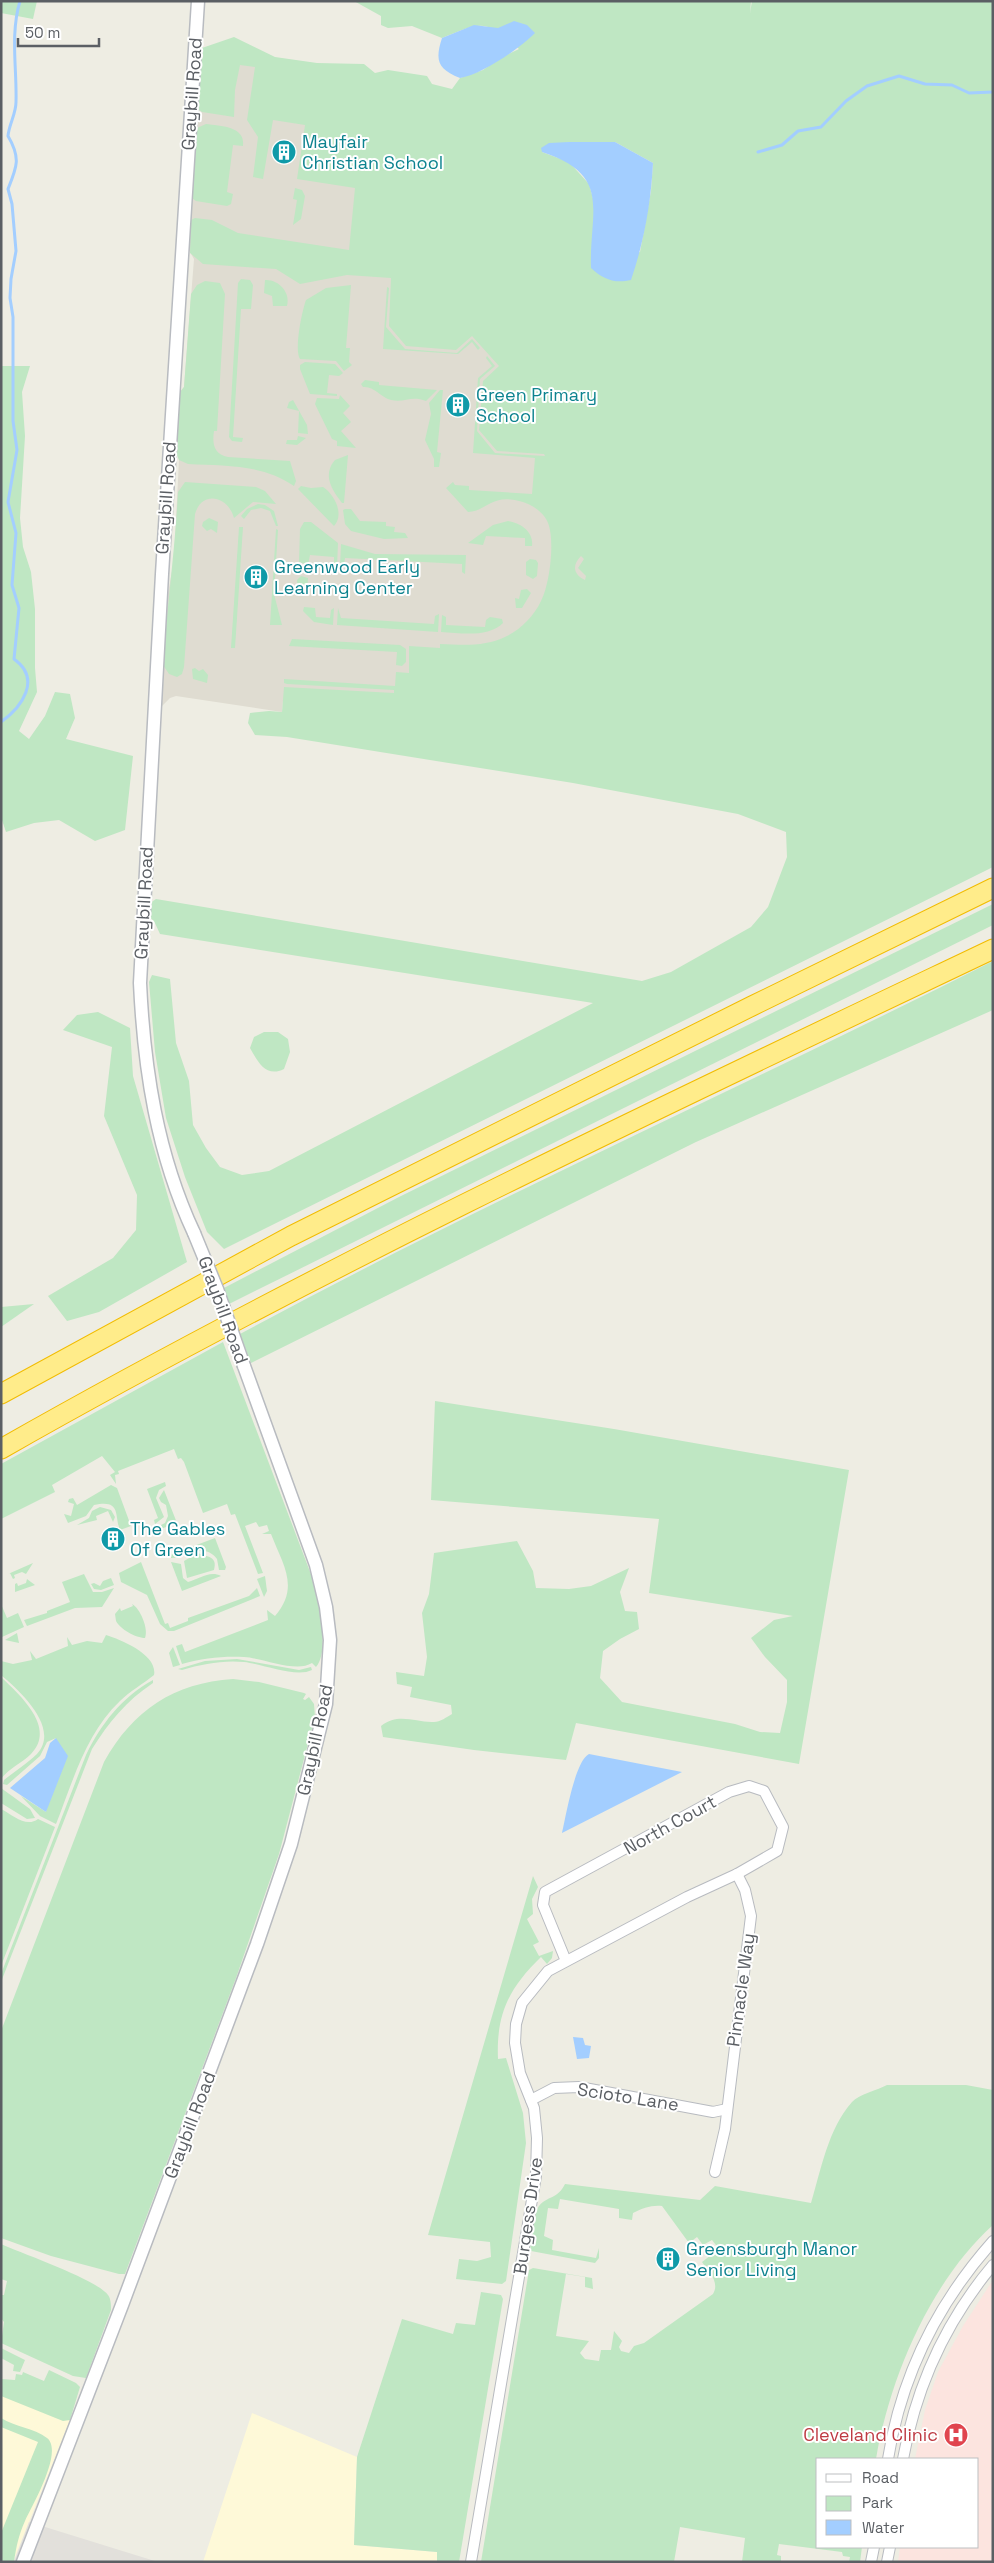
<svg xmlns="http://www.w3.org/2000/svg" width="994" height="2563" font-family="'Space Grotesk',sans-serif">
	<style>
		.commercial { fill: #fef9d8 }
		.industrial { fill: #e2e0db }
		.education { fill: #dfdcd1 }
		.medical { fill: #fce4df }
		.green { fill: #bfe7c3; fill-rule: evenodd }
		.water { fill: #a3ceff }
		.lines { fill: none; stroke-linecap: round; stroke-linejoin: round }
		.stream { stroke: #a3ceff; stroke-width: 3 }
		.minor-casing { stroke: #b8bbc0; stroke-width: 12 }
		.tertiary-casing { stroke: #b8bbc0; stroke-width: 15 }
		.motorway-casing { stroke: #f2bc00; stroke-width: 21 }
		.minor { stroke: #fff; stroke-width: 10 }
		.tertiary { stroke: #fff; stroke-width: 12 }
		.motorway { stroke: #ffec8a; stroke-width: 19 }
		.tertiary-bridge-casing { stroke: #b8bbc0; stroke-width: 15; stroke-linecap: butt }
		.tertiary-bridge { stroke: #fff; stroke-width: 12 }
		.labels { text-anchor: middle; stroke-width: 4; stroke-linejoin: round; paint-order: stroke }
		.street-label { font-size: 18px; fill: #5b5f64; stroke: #fff }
		.culture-label { font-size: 18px; fill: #0d838f; stroke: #fff; text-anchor: start }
		.health-label { font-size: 18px; fill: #be3a42; stroke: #fff; text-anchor: end }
	</style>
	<rect width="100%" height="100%" fill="#eeede3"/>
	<g class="commercial">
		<path d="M1 2393 70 2420 13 2562H1Z"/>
		<path d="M252 2413 357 2457 354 2545 437 2552V2562H203Z"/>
	</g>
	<path class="industrial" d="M29 2522 158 2562H14Z"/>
	<path class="education" d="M240 63 256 66 470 274 701 700 283 701 282 712 176 696 170 698 161 707 168 593 174 560 179 460 177 451 180 392 184 387 194 259 189 250 200 71Z"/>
	<path class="medical" d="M993 2280V2562H898L900 2547H978V2459H915L925 2410 938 2372 963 2326Z"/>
	<g class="green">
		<path d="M1 1H37L33 19 1 13Z"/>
		<path d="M354 1H751L750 13 752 1H993V867L224 1249 207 1232 185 1177 166 1118 155 1052 149 982 152 975 170 979 176 1043 189 1081 193 1125 206 1148 220 1167 242 1175 269 1171 593 1003 160 934 154 921 148 916 150 903 156 899 642 981 671 972 751 927 768 907 787 857 786 832 738 814 573 783 287 737 255 735 248 723 250 713 269 711 282 712 284 687 394 693V690L287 684 284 683V679L395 686 396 672 409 673V646L440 648V644C464 645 485 647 507 636 521 629 534 616 541 601 550 584 555 540 548 523 544 512 530 503 519 501 491 494 487 511 468 512L446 488 453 482 455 485 469 486V490L532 494 535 458 473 453 478 378 492 366 486 358 487 356 495 366 480 379 477 431 495 453 545 456 544 454 497 451 479 430 483 381 499 366 472 336 456 350 406 346 389 326 391 278 347 275 300 284 276 269 203 264 190 253 191 220 195 218 212 220 238 233 349 250 355 188 297 179 305 125 273 120 263 179 253 177 258 137 247 120 255 67 240 65 235 90 234 117 202 112 198 109 202 48 234 37 275 57 317 63 364 64 375 73 388 70 427 76 432 84 452 89 460 78 483 70 500 58 519 49C486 19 483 21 442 38L412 26 388 28 381 25V16ZM569 142H615L653 163 651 191 640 252 591 268 595 205 589 184 569 162 542 152ZM581 556 584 559 578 568 586 576 585 580C573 574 572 565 581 556Z"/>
		<path d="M206 124C220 126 246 126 243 146L233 145 227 192 233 194 231 204 227 206 196 201 192 198 197 128Z"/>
		<path d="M295 188 302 190 305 196 301 219 293 225 297 200 293 199Z"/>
		<path d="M241 279 250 280 253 285 251 309H241L233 437 243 438 242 442 232 441 229 437 238 283Z"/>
		<path d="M265 280C278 279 291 292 287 306H273L272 296 264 293Z"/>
		<path d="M205 281 220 283 225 294 217 431H214C212 444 214 454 228 457L290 461 296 481 294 486C262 464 225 466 188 464L179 460 177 455 180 392 184 387 191 294 197 285Z"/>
		<path d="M351 285 346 348H350L349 362 352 365 344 371 336 361 300 359C294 349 302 311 306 300L326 288Z"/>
		<path d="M387 287 389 288 386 327 405 349 457 353 472 339 480 348 478 350 472 342 458 354 383 349Z"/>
		<path d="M305 362 335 364 343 373 339 376 329 375 327 393 337 394V396L310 394 300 369V365Z"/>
		<path d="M2 366H30L22 392 25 436 20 518 23 547 31 572 35 609V668L37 692 19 731 29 739 45 716 55 692 70 694 75 718 66 739 133 756 125 830 95 841 59 820 34 823 6 832 1 817Z"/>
		<path d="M365 380 379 382V385L437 390 426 401C411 395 405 403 391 400 380 397 375 386 363 387L361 384Z"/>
		<path d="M440 390H443L437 452 441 453 439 467H434V459L425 440 431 414 429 403Z"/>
		<path d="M340 395 350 406 343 413 351 422 341 431 356 448 337 446V441L332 439 315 404 317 398 339 399Z"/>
		<path d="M293 400 307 425 308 434 298 433 299 411 287 408 289 402Z"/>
		<path d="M298 436 306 438 297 445 286 444 287 440H297Z"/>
		<path d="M348 455 344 503H342C332 490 322 475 335 460Z"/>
		<path d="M185 482 256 487 265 491 276 504 253 502 234 518C228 496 202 490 195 514L184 667 182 674 177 677 169 674 163 665C167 607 175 550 178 492Z"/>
		<path d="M301 486 311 488 323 487C334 494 345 514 334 526L298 489Z"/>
		<path d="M258 504 265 505 274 511 278 526H276L270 511 261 508 251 510 244 519 241 516 247 509Z"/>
		<path d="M345 509H351L360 521 386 522V526L395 527 394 532 405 533 408 538 384 539 351 531 345 524 343 510Z"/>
		<path d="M209 518 218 522 217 533 211 529 207 531 202 526 203 522Z"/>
		<path d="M508 521C521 523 534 532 532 546H525V538L486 536 483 545 468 543 493 525Z"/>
		<path d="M304 522H311L338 543 337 567 334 564V557L310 555 308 565 299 562 300 529Z"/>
		<path d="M239 527H243L235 648H231Z"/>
		<path d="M276 529 278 530 274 594 282 625H270Z"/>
		<path d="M341 544 375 554 466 555 465 574 462 572V564L345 558 344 565 340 567Z"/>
		<path d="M530 559 536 560 538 563 537 576 533 579 526 575V562Z"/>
		<path d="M301 576 308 578 307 593 304 595 298 594 297 580Z"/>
		<path d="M527 589 531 593 522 608H516L515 598 519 599 521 590Z"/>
		<path d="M304 607 315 608 316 617 330 618 331 610 334 608 333 625 314 622 303 611Z"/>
		<path d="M338 608 341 618 434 624 435 616 439 614 438 632 337 625Z"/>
		<path d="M442 615 446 617V625L485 627 486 620 490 617 502 619 503 623C488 638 461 633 441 632Z"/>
		<path d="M292 639 400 645 406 649V662L402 666 396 665 397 652 289 646Z"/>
		<path d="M195 668 199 671 203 669 208 675 207 683 193 679 192 669Z"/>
		<path d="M993 904V925L227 1305 222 1289 399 1197Z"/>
		<path d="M993 961V1010L696 1142 251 1363 240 1334C486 1201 743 1087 993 961Z"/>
		<path d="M98 1012 130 1028 133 1076 187 1262 99 1312 67 1321 48 1296 113 1258 136 1230 137 1195 104 1116 112 1047 63 1030 77 1015Z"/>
		<path d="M264 1032H278L288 1039 290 1052 284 1069C266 1078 258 1062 250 1048L254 1037Z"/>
		<path d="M34 1304 1 1327V1307Z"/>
		<path d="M223 1342 312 1577C317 1599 331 1649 316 1667L312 1663C296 1673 263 1658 244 1657 223 1656 203 1658 182 1664L176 1646 182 1644 185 1652 268 1620 267 1610 275 1616C300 1587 283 1565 271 1534H262L269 1531 267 1525 259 1527 256 1522 245 1526 263 1573 258 1574 235 1514 231 1515 227 1504 203 1513 184 1462 181 1458 178 1459 174 1449 118 1471 119 1474 115 1475 116 1484 110 1475 115 1472 102 1456 52 1485 55 1492 1 1519V1464Z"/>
		<path d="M435 1401 614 1429 849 1470 799 1764 576 1723 566 1760 474 1750 383 1737 381 1726C399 1712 416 1723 434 1722 440 1722 447 1717 452 1714L451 1705 410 1697 412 1687 397 1684 396 1672 424 1676 427 1657 422 1613 429 1594 434 1553 517 1541 533 1571 536 1588 569 1589 591 1586 629 1568 620 1592 625 1611 637 1612 639 1629 620 1639 603 1651 600 1678 622 1702 735 1724 760 1732 780 1733 787 1702V1680L765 1657 751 1638 774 1620 793 1616 649 1593 659 1519 431 1500Z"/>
		<path d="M165 1482 166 1486 159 1490 156 1498 164 1517 155 1524 154 1520 158 1518 147 1489Z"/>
		<path d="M111 1485 117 1488 131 1526 120 1530C114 1516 122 1499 94 1505L86 1516 68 1523 64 1514 71 1516 74 1504 68 1502 69 1499 73 1498 77 1505Z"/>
		<path d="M164 1490 177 1523 158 1530 157 1527 165 1523 168 1516 166 1505 161 1502 159 1498Z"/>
		<path d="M100 1507 111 1510 115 1517 113 1522 108 1511 96 1516 97 1520 77 1525 89 1518 92 1511Z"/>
		<path d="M215 1538 226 1567 225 1570H219L217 1559C203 1541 187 1558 171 1558L170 1555Z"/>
		<path d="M198 1553C207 1557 218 1556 214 1570L187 1578 184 1561Z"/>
		<path d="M141 1562 165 1624 168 1623 170 1628 188 1621V1618L249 1596 257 1588 260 1596 174 1631H168L160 1624 147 1595 121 1582 119 1573Z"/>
		<path d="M171 1562 181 1564 183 1578 188 1582C199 1579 210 1570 221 1576L182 1591Z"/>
		<path d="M33 1563 26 1574 22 1572 14 1575 15 1578 13 1579 10 1573 8 1574Z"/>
		<path d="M84 1574 93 1592H102L114 1588 102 1607 75 1608 27 1626 24 1620 47 1613V1611L70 1602 62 1582Z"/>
		<path d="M265 1576 267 1591 264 1597 257 1579Z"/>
		<path d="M111 1578 114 1585 101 1590 94 1589 91 1584 94 1583 100 1586 103 1581Z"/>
		<path d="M27 1579 35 1585 15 1592V1584L17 1583 18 1586 26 1583Z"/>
		<path d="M1 1604 7 1618 18 1613 24 1627 2 1637Z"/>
		<path d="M132 1604C140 1608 149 1629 145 1638 136 1638 120 1629 116 1621L115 1614 120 1608 121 1611 133 1606Z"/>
		<path d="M17 1633 19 1643 5 1640Z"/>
		<path d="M106 1635C122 1640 158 1655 154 1675 143 1684 130 1691 120 1701 86 1733 73 1781 56 1824L40 1816 21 1796 46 1812 56 1738 47 1742 40 1756 7 1785 3 1784 4 1780C15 1771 28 1763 37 1754 61 1728 19 1690 1 1675V1661L13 1664 32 1660 30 1651 36 1659 68 1646 67 1637 72 1645 87 1641 102 1643Z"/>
		<path d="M173 1647 180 1665 173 1667 169 1653Z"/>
		<path d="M237 1659 299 1670 311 1667 312 1670C296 1678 262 1664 244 1662 223 1660 202 1664 182 1670L178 1669 205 1661Z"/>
		<path d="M1 1677C20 1695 57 1728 31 1754 22 1763 9 1768 1 1779Z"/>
		<path d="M233 1679 259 1682 304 1693 306 1694 303 1699 305 1700 309 1697 314 1704 315 1717 279 1854 236 1978 125 2274H119L51 2256 1 2238V2031L104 1762C133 1710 174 1683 233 1679Z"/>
		<path d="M153 1680V1683C126 1701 109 1722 92 1749L1 1982V1974L86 1755C101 1724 122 1697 153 1680Z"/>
		<path d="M1 1788 30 1809 35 1818 27 1819 1 1803Z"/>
		<path d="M1 1809C13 1815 26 1828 38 1819L55 1827 1 1966Z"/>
		<path d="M533 1876 538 1887 532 1899 533 1914 527 1919 539 1942 533 1945 539 1956 553 1951 552 1958 547 1964 541 1957C509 1988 496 2014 498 2059L506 2058 523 2113 526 2143 506 2281 502 2284 456 2279 459 2259 477 2261 491 2257 490 2242 428 2235Z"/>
		<path d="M887 2085H966L993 2090V2225C930 2282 890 2377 876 2459H818V2547H862L860 2562H849L850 2557 843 2556 842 2552 779 2544 777 2555 781 2556V2562H742L745 2538 680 2527 674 2562H481L529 2270 533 2268 592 2278 593 2289 585 2287V2277L566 2274 556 2336 589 2341 580 2353 585 2359 599 2361 601 2350H611L614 2331 622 2341 619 2347 621 2351 629 2353 634 2346 644 2343 713 2294C720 2282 709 2272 702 2262L719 2249 712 2240 703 2245 697 2237 689 2243 662 2206C651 2205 643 2208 633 2213L632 2220 619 2218V2209L560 2199 558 2209 548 2208 544 2236 553 2240 552 2250 596 2258 599 2248V2258L595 2263 531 2251C529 2246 535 2211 539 2206 547 2196 558 2199 565 2184L700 2200 715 2186 811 2203C821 2170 828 2129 852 2102 859 2094 878 2090 887 2085Z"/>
		<path d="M1 2244C23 2254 96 2279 108 2295 111 2299 111 2305 111 2310L86 2378 73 2376 1 2343 4 2322 1 2318V2295H4L7 2281 1 2279Z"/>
		<path d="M481 2292 501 2295 503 2299 459 2562H437V2552L354 2545 357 2457 402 2319 453 2334 456 2323 475 2325Z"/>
		<path d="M1 2348 25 2360 20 2372 13 2371 14 2365 1 2358Z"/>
		<path d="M49 2370 76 2383 80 2387 70 2420 63 2421 1 2396V2379L15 2380 16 2374 22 2375 23 2372 44 2381Z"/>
		<path d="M1 2418C15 2427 35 2428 47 2438 64 2451 32 2506 25 2521 19 2534 16 2547 14 2562H1V2533L38 2442 1 2427Z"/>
	</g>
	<g class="water">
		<path d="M514 21 527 25 535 33C519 49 481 75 460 78 437 69 435 60 442 38L474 25 498 28Z"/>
		<path d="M569 142H615L653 163C651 203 644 242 631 280 614 284 603 279 591 268 589 211 613 175 542 152L541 148 549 143Z"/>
		<path d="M56 1738 68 1756 46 1812 10 1788 45 1758 50 1743Z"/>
		<path d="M589 1754 682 1772 562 1833C566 1816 575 1761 589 1754Z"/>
		<path d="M573 2037 583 2038 585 2045 591 2046 589 2058 577 2059Z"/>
	</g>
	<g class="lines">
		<g class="stream">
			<path d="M758 152 782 145 798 131 821 127 846 101 867 86 899 76 925 84 952 85 969 93 993 92"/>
			<path d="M1 722C22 707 42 679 14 659L19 608 12 585 16 533 8 502 17 450 13 421V317L10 298 11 279 16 251 12 204 8 189C17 167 21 158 8 136 9 124 16 114 16 102 17 68 10 35 20 1"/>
		</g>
		<defs>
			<g id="minor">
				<path d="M531 2100 554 2088 579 2087 713 2112 727 2109"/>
				<path d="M715 2172 725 2129 751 1916 745 1890 737 1874"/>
				<path d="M888 2459C901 2377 937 2304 993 2241"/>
				<path d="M903 2459C916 2387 946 2321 993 2265"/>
				<path d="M471 2562 536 2176 537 2138 534 2108 520 2073 515 2043 516 2024 522 2003 548 1971 687 1897 737 1874 777 1851 783 1827 764 1791 749 1786 729 1792 545 1892 543 1905 566 1961"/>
				<path d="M871 2562 874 2547"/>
				<path d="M887 2562 890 2547"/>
			</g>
			<g id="tertiary">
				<path d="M194 1233C157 1154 144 1069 140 983L162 574 198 1"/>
				<path d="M23 2562 122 2305 257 1944 291 1844 326 1704 330 1640 326 1607 316 1565 244 1366"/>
			</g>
			<g id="motorway">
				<path d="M1 1394 291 1236 752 1006 993 888"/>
				<path d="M1 1449C323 1266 659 1108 993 949"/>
			</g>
		</defs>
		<use href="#minor" class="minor-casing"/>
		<use href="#tertiary" class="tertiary-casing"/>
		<use href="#motorway" class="motorway-casing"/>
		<use href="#minor" class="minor"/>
		<use href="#tertiary" class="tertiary"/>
		<use href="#motorway" class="motorway"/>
		<defs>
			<path id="tertiary-bridge" d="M194 1233 217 1289 244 1366"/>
		</defs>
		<use href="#tertiary-bridge" class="tertiary-bridge-casing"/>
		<use href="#tertiary-bridge" class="tertiary-bridge"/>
	</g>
	<defs>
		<symbol id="building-disc" viewBox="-11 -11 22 22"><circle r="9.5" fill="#0f9aa8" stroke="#fff"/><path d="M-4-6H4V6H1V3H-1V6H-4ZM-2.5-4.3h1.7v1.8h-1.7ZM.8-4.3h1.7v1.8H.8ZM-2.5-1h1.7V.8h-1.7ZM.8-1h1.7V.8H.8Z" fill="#fff"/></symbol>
		<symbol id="hospital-disc" viewBox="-11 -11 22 22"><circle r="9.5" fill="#e0444e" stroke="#fff"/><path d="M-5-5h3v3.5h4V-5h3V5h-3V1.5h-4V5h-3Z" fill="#fff"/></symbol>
	</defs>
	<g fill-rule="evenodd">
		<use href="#building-disc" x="270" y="138" width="28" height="28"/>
		<use href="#building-disc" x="444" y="391" width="28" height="28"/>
		<use href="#building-disc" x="242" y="563" width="28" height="28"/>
		<use href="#building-disc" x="99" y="1525" width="28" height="28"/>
		<use href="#building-disc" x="654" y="2245" width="28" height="28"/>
		<use href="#hospital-disc" x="942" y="2421" width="28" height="28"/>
	</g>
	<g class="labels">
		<g class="street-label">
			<text transform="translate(192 94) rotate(-86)" y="6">Graybill Road</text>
			<text transform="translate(166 498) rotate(-86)" y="6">Graybill Road</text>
			<text transform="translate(144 903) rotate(-87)" y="6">Graybill Road</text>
			<text transform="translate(223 1310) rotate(70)" y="6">Graybill Road</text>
			<text transform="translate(315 1740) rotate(-78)" y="6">Graybill Road</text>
			<text transform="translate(670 1825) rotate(-29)" y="6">North Court</text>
			<text transform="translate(741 1990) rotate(-82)" y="6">Pinnacle Way</text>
			<text transform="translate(628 2097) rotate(9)" y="6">Scioto Lane</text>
			<text transform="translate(190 2125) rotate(-69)" y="6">Graybill Road</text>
			<text transform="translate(528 2216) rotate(-82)" y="6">Burgess Drive</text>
		</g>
		<g class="culture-label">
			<text x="302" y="148">Mayfair<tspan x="302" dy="21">Christian School</tspan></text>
			<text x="476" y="401">Green Primary<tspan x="476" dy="21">School</tspan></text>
			<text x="274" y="573">Greenwood Early<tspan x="274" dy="21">Learning Center</tspan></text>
			<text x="130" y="1535">The Gables<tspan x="130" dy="21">Of Green</tspan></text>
			<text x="686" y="2255">Greensburgh Manor<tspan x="686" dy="21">Senior Living</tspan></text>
		</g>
		<g class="health-label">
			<text x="938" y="2441">Cleveland Clinic</text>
		</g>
	</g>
	<rect width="994" height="2563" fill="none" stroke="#5b5f64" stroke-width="5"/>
	<rect x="816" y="2458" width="162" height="90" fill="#ffffff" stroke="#bdbfc1"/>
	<rect x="826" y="2474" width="25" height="8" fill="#ffffff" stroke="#bdbfc1"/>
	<text x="862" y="2483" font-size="15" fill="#5b5f64">Road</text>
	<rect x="826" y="2496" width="25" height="15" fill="#bfe7c3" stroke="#bdbfc1"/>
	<text x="862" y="2508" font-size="15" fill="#5b5f64">Park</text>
	<rect x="826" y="2520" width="25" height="15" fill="#a3ceff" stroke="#bdbfc1"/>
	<text x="862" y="2533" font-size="15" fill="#5b5f64">Water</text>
	<path d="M18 38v8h81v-8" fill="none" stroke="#5b5f64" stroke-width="2.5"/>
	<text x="25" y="38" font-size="15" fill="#5b5f64" stroke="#ffffff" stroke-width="4" paint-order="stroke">50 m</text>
</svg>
